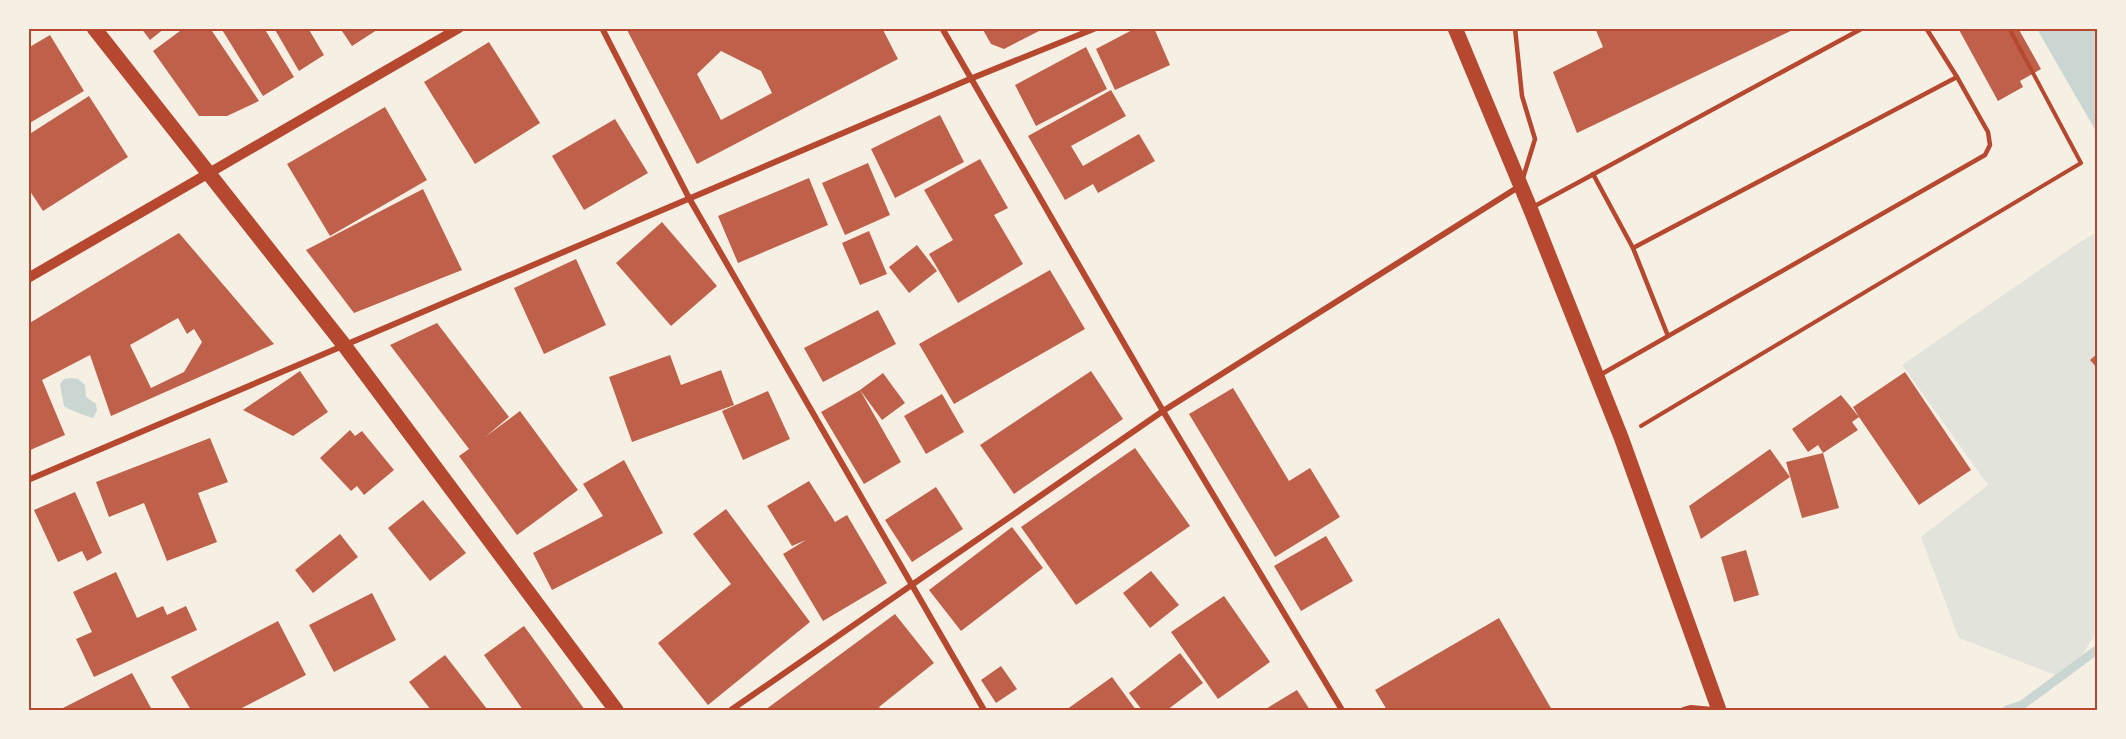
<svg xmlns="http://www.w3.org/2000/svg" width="2126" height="739" font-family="Ubuntu,sans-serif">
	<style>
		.green { fill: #e2e4dc }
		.water { fill: #c9d6d2 }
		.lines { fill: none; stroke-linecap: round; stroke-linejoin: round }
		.stream { stroke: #c9d6d2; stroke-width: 9 }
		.building { fill: #bf614a; fill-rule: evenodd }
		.path { stroke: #b5482f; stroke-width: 4 }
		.service { stroke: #b5482f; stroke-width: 4.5 }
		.minor { stroke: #b5482f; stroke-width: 6 }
		.tertiary { stroke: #b5482f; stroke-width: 10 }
		.primary { stroke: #b5482f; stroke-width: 15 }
		.neatline { fill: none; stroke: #b5482f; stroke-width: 2 }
	</style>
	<rect width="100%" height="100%" fill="#f6efe4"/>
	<path class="green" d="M2097 232V632L2066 679 1959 638 1921 537 1988 485 1902 365 2077 244Z"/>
	<g class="water">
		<path d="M2037 29H2097V133Z"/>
		<path d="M71 378 78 379 85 385 86 397 96 404 97 411 93 418C89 417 67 409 64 406L60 384 64 379Z"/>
	</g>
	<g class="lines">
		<path class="stream" d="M2007 710 2022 705 2098 649"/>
	</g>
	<g class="building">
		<path d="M141 28H165L150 40Z"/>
		<path d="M184 28H210L259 101 227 116H199L153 51Z"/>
		<path d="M221 28H264L294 77 263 96Z"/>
		<path d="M274 28H308L324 55 299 71Z"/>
		<path d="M340 28H380L352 46Z"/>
		<path d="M626 28H882L898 59 697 164ZM721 51 761 71 772 93 721 120 697 74Z"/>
		<path d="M982 28H1045L1004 49 991 44Z"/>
		<path d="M1136 28H1154L1170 65 1115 90 1096 49Z"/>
		<path d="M1595 28H1797L1577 133 1553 72 1603 47Z"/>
		<path d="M1958 28H2018L2041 69 2020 81 2023 87 1998 101Z"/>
		<path d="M50 35 84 91 28 124V48Z"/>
		<path d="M489 42 540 123 475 164 424 82Z"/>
		<path d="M1086 47 1107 89 1036 126 1015 85Z"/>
		<path d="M1111 90 1126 116 1071 146 1083 166 1139 134 1155 161 1098 193 1093 184 1065 200 1028 136Z"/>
		<path d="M89 96 128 157 43 211 28 188V135Z"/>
		<path d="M385 107 427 180 330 236 287 164Z"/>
		<path d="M940 115 964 162 895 198 871 149Z"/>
		<path d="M615 119 648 173 584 210 552 156Z"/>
		<path d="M980 159 1008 208 994 215 1023 264 958 303 929 254 953 240 924 190Z"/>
		<path d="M868 163 890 215 845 235 822 183Z"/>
		<path d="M809 178 828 225 738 263 718 216Z"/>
		<path d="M423 189 462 270 354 313 306 250Z"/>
		<path d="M662 222 717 286 671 326 616 263Z"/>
		<path d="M869 231 887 274 860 285 842 243Z"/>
		<path d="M179 233 274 344 111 416 90 355 42 380 65 435 28 451V324ZM178 318 187 334 194 329 202 342 184 372 151 388 130 345Z"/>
		<path d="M917 245 937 271 909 293 889 267Z"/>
		<path d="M576 259 606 325 544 354 514 288Z"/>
		<path d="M1050 270 1085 329 954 404 919 344Z"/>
		<path d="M878 310 896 344 823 382 804 348Z"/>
		<path d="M437 323 509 417 485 437 520 411 578 490 517 535 459 456 469 449 390 345Z"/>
		<path d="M2098 353V369L2090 360Z"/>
		<path d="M670 355 681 385 721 370 734 405 632 442 609 377Z"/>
		<path d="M300 371 328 412 293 436 243 410Z"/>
		<path d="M1091 371 1123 419 1014 494 980 445Z"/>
		<path d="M1905 372 1971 470 1919 505 1859 417 1852 422 1858 430 1823 453 1818 445 1808 452 1792 429 1841 395 1859 417 1853 407Z"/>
		<path d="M883 373 905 403 882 420 860 390 901 462 864 484 821 412 860 390Z"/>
		<path d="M1233 388 1289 481 1310 468 1340 517 1275 557 1189 414Z"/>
		<path d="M768 391 790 439 743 460 722 411Z"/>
		<path d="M942 394 964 432 926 454 904 416Z"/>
		<path d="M350 430 355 436 362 431 394 470 364 495 357 486 351 491 320 458Z"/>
		<path d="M210 438 228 482 198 493 217 542 167 561 144 503 109 517 96 482Z"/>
		<path d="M1135 448 1190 526 1076 605 1021 527Z"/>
		<path d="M1770 449 1790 477 1701 539 1689 506Z"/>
		<path d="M1823 453 1839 508 1802 518 1786 462Z"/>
		<path d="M624 460 663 533 552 590 533 553 603 516 583 484Z"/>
		<path d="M809 481 835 522 847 515 887 583 823 621 783 554 806 540 792 546 767 506Z"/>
		<path d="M936 487 963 529 912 562 885 520Z"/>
		<path d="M75 492 102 553 87 561 82 551 58 562 34 510Z"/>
		<path d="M423 500 466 553 430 581 388 528Z"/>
		<path d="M726 509 810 622 708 705 658 643 731 584 693 534Z"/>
		<path d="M1012 527 1043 568 961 631 929 590Z"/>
		<path d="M340 534 358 557 313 593 295 570Z"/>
		<path d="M1326 536 1353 581 1301 611 1274 566Z"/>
		<path d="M1746 550 1759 595 1734 602 1721 557Z"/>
		<path d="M1151 571 1179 605 1150 628 1123 593Z"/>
		<path d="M116 572 137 618 163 606 167 615 186 606 197 630 94 677 76 639 92 632 73 592Z"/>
		<path d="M372 593 396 640 334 672 309 625Z"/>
		<path d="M1224 596 1270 662 1218 699 1171 632Z"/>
		<path d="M895 614 934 663 879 707 882 710H765Z"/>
		<path d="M1499 618 1552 710H1387L1375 690Z"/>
		<path d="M278 621 306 675 238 710H191L171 677Z"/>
		<path d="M524 626 585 710H523L484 655Z"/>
		<path d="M1180 653 1203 683 1167 710H1142L1129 693Z"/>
		<path d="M445 655 487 709 485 710H431L409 682Z"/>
		<path d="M1001 666 1017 689 996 703 981 680Z"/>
		<path d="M132 673 152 710H59Z"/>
		<path d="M1112 677 1136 710H1066Z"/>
		<path d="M1297 690 1310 710H1264Z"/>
	</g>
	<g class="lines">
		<path class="path" d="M1641 426 2081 163 2009 28"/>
		<g class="service">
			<path d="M1515 28 1522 96 1535 139 1523 178"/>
			<path d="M1593 174 1633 248"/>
			<path d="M1533 207 1863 28"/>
			<path d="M1668 336 1633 248 1957 77"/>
			<path d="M1600 375 1985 155 1990 145 1988 132 1957 77 1926 28"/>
		</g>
		<g class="minor">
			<path d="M602 28 689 198 984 710"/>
			<path d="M942 28 1163 411 1342 710"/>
			<path d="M28 480 970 79 1096 28"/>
			<path d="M731 710 1163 411 1520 186"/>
			<path d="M1684 710 1691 708 1713 710"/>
		</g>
		<path class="tertiary" d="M28 278 459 28"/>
		<g class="primary">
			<path d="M94 28 344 345 616 710"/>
			<path d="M1455 28 1530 208 1621 437 1719 710"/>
		</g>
	</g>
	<rect width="2126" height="739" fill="none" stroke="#f6efe4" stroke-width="60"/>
	<rect x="30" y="30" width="2066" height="679" class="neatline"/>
</svg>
